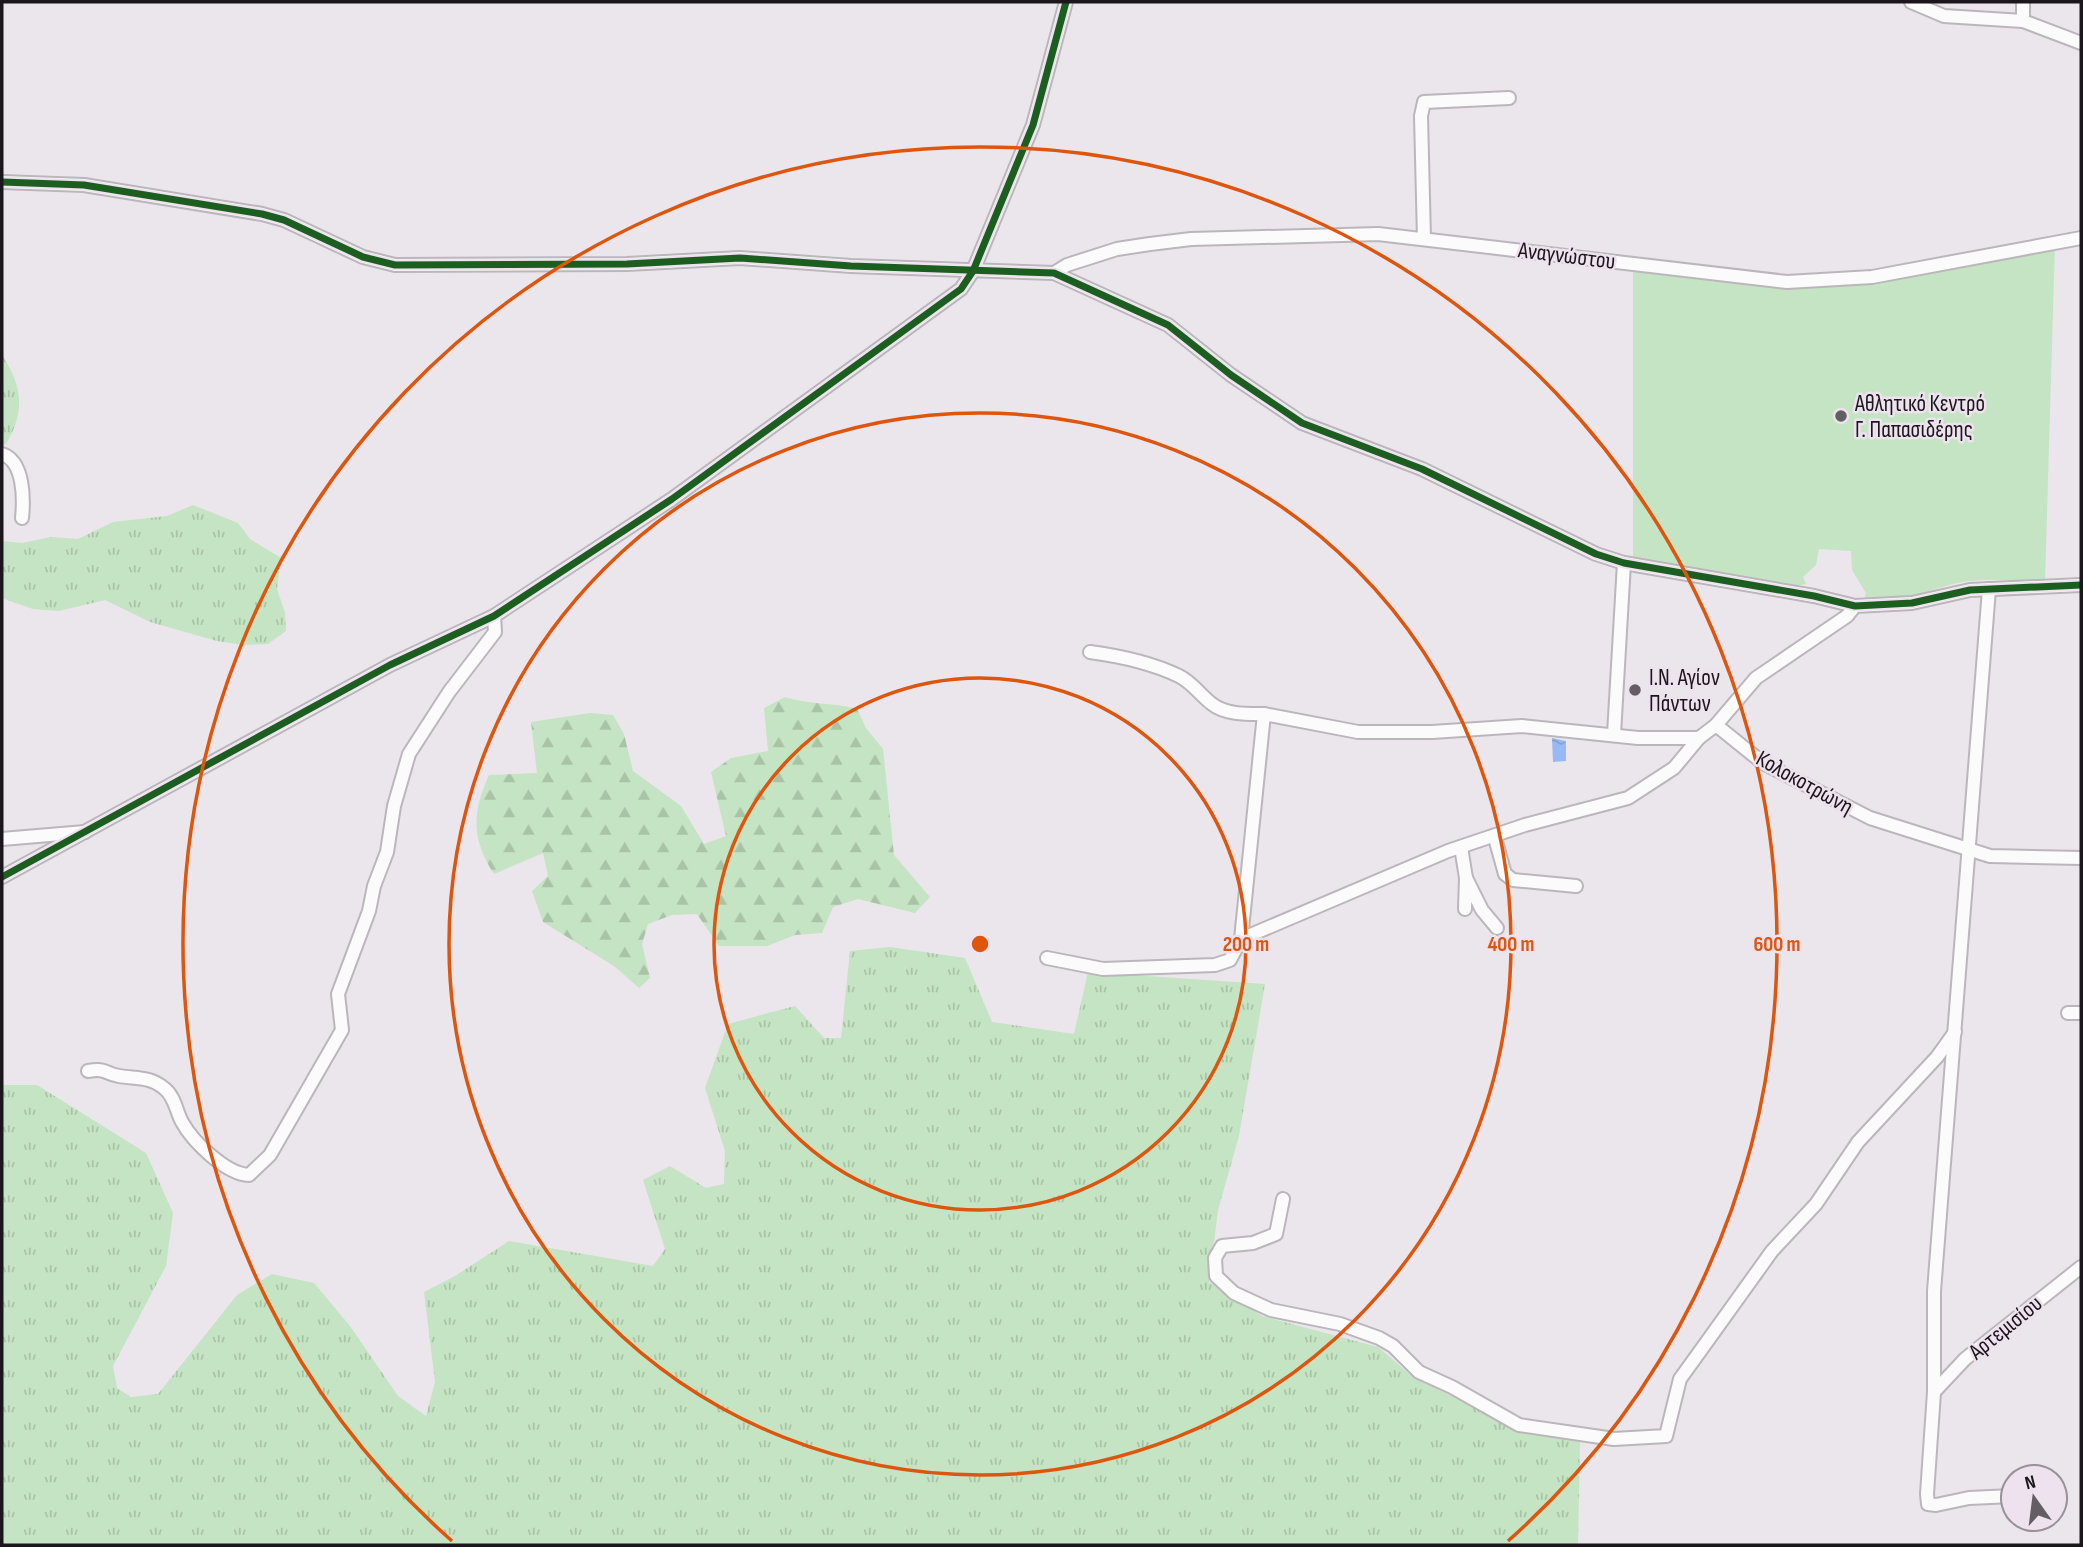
<svg xmlns="http://www.w3.org/2000/svg" width="2083" height="1547" font-family="'Sofia Sans Condensed',sans-serif">
	<style>
		.grass { fill: url(#grass-tufts) }
		.forest { fill: url(#forest-firs) }
		.pitch { fill: #c5e4c3 }
		.water { fill: url(#water-ripples) }
		.lines { fill: none; stroke-linecap: round; stroke-linejoin: round }
		.minor-casing { stroke: #bbb6bb; stroke-width: 16 }
		.minor { stroke: #fcfbfc; stroke-width: 12 }
		.cycleway-casing { stroke: #eee2ef; stroke-width: 11 }
		.cycleway { stroke: #1b5e20; stroke-width: 7 }
		.ring { fill: none; stroke: #de560d; stroke-width: 3.5 }
		.poi-dot { fill: #635e64; stroke: #eee2ef; stroke-width: 2.5 }
		.labels { text-anchor: middle; stroke-width: 5; stroke-linejoin: round; paint-order: stroke }
		.street-label { font-size: 23px; fill: #1a161b; stroke: #eee2ef }
		.poi-label { font-size: 23px; fill: #1a161b; stroke: #eee2ef; text-anchor: start }
		.centre { fill: #de560d; stroke: #eee2ef; stroke-width: 3.5 }
		.ring-label { font-size: 21px; text-anchor: middle; font-weight: bold; fill: #de560d; stroke: #eee2ef; stroke-width: 5; stroke-linejoin: round; paint-order: stroke }
	</style>
	<defs>
		<pattern id="grass-tufts" width="24" height="20" patternUnits="userSpaceOnUse" patternTransform="scale(1.75)"><rect width="24" height="20" fill="#c5e4c3"/><path d="M3 7l-1-3M5 7V3M7 7l1-3M15 17l-1-3M17 17v-4M19 17l1-3" fill="none" stroke="#a9c3a7"/></pattern>
		<pattern id="forest-firs" width="22" height="20" patternUnits="userSpaceOnUse" patternTransform="scale(1.75)"><rect width="22" height="20" fill="#c5e4c3"/><path d="M5 1l3.5 6h-7zM16 11l3.5 6h-7z" fill="#a9c3a7"/></pattern>
		<pattern id="water-ripples" width="26" height="14" patternUnits="userSpaceOnUse" patternTransform="scale(1.75)"><rect width="26" height="14" fill="#98baf4"/><path d="M2 4q2-2 4 0t4 0M15 11q2-2 4 0t4 0" fill="none" stroke="#829fd1"/></pattern>
	</defs>
	<rect width="100%" height="100%" fill="#ebe5ec"/>
	<g class="grass">
		<path d="M2 355C23 387 25 412 6 444L2 445Z"/>
		<path d="M193 505 238 523 250 539 281 558 277 589 285 613 286 631 268 644 243 645 217 641 150 622 105 600 59 611 33 609 2 598V541L22 543 51 537 78 539 113 522 167 516Z"/>
		<path d="M890 947 965 958 992 1022 1074 1034 1088 972 1265 984 1239 1136 1218 1210 1209 1282 1262 1316 1378 1347 1414 1378 1534 1435 1580 1439 1578 1545H2V1085H37L146 1153 173 1213 166 1266 113 1366 117 1388 131 1397 158 1394 237 1295 272 1274 314 1283 350 1326 398 1396 426 1416 435 1382 424 1292 455 1276 509 1241 653 1266 665 1249 643 1180 670 1166 706 1188 724 1184 725 1151 705 1088 728 1024 795 1006 824 1038H841L850 951Z"/>
	</g>
	<path class="forest" d="M785 697C809 705 832 702 857 709L866 728 883 749 894 855 930 897 915 913 858 899 833 907 822 933 795 935 767 946H719L697 914 672 915 648 924 642 944 650 978 639 988 614 966 543 922 532 891 548 876 543 853 494 874C471 838 472 813 489 775L537 773 531 722 590 713 613 715 624 734 633 771 681 806 704 844 726 836 711 772 731 758 768 751 764 708Z"/>
	<path class="pitch" d="M2055 243 2045 581C2021 581 1994 578 1969 581 1934 585 1901 608 1864 599L1866 593 1852 570 1851 551 1819 549 1816 565 1803 577 1806 584 1796 586 1633 560V267L1837 284Z"/>
	<path class="water" d="M1552 738 1566 741V761L1553 762Z"/>
	<g class="lines">
		<defs>
			<g id="minor">
				<path d="M1911 2 1944 16 2023 21 2081 43"/>
				<path d="M2023 21V2"/>
				<path d="M2 182 84 185 262 214 284 220 363 257 395 265 627 264 740 258 851 266 1054 273 1168 325 1231 375 1302 423 1422 469 1596 554 1624 563 1814 596 1855 606 1912 603 1970 590 2081 585"/>
				<path d="M1424 239 1421 116 1424 102 1509 98"/>
				<path d="M1054 273 1067 265 1117 249 1150 244 1191 239 1378 234 1787 282 1872 277 2081 238"/>
				<path d="M2 454C24 461 24 498 22 518"/>
				<path d="M1989 589 1934 1291V1392L1927 1494 1928 1504 1936 1505 1969 1498 2013 1496"/>
				<path d="M1855 606 1847 616 1756 678 1716 725 1763 763 1870 818 1990 856 2081 858"/>
				<path d="M1090 652C1120 656 1152 663 1179 676 1193 683 1200 695 1212 704 1226 715 1248 714 1264 714"/>
				<path d="M1614 734 1624 563"/>
				<path d="M1495 838 1505 874 1513 880 1576 886"/>
				<path d="M2 839 85 832"/>
				<path d="M1461 847 1466 878 1465 909"/>
				<path d="M2 877 390 665 494 616 672 499 961 289 973 271 1033 125 1066 2"/>
				<path d="M1466 878 1482 910 1497 928"/>
				<path d="M1241 939 1264 714 1358 732H1432L1522 726 1638 738H1699"/>
				<path d="M1047 958 1103 969 1215 965 1230 960 1241 939 1448 851 1525 825 1628 798 1674 768 1699 738 1716 725"/>
				<path d="M2068 1013H2081"/>
				<path d="M88 1071C107 1068 103 1073 119 1076 136 1079 150 1076 165 1089 175 1097 176 1111 182 1122 193 1142 226 1174 249 1175L270 1155 342 1030 338 994 369 911 374 886 387 852 394 806 409 754 449 692 495 632 494 616"/>
				<path d="M1283 1199 1276 1234 1253 1243 1222 1246 1215 1258 1216 1276 1234 1293 1271 1310 1340 1324 1379 1338 1393 1346 1419 1372 1452 1387 1519 1425 1614 1439 1666 1436 1680 1379 1706 1343 1772 1251 1816 1204 1858 1142 1937 1057 1955 1032"/>
				<path d="M1934 1392 1965 1359 2081 1267"/>
			</g>
		</defs>
		<use href="#minor" class="minor-casing"/>
		<use href="#minor" class="minor"/>
		<defs>
			<g id="cycleway">
				<path d="M2 182 84 185 262 214 284 220 363 257 395 265 627 264 740 258 851 266 1054 273 1168 325 1231 375 1302 423 1422 469 1596 554 1624 563 1814 596 1855 606 1912 603 1970 590 2081 585"/>
				<path d="M2 877 390 665 494 616 672 499 961 289 973 271 1033 125 1066 2"/>
			</g>
		</defs>
		<use href="#cycleway" class="cycleway-casing"/>
		<use href="#cycleway" class="cycleway"/>
	</g>
	<g class="ring">
		<circle cx="980" cy="944" r="266"/>
		<circle cx="980" cy="944" r="531"/>
		<path d="M452 1541A797 797 0 1 1 1508 1541"/>
	</g>
	<g class="poi-dot">
		<circle cx="1841" cy="416" r="7"/>
		<circle cx="1635" cy="690" r="7"/>
	</g>
	<g class="labels">
		<g class="street-label">
			<text transform="translate(1567 255) rotate(7)" y="8">Αναγνώστου</text>
			<text transform="translate(1805 782) rotate(29)" y="8">Κολοκοτρώνη</text>
			<text transform="translate(2005 1327) rotate(-39)" y="8">Αρτεμισίου</text>
		</g>
		<g class="poi-label">
			<text x="1855" y="411">Αθλητικό Κεντρό<tspan x="1855" dy="26">Γ. Παπασιδέρης</tspan></text>
			<text x="1649" y="685">Ι.Ν. Αγίον<tspan x="1649" dy="26">Πάντων</tspan></text>
		</g>
	</g>
	<circle cx="980" cy="944" r="10" class="centre"/>
	<g class="ring-label">
		<text x="1246" y="951">200 m</text>
		<text x="1511" y="951">400 m</text>
		<text x="1777" y="951">600 m</text>
	</g>
	<rect width="2083" height="1547" fill="none" stroke="#1a161b" stroke-width="7"/>
	<g transform="translate(2034 1498) rotate(346)"><circle r="33" fill="#eee2ef" stroke="#99909a" stroke-width="2"/>
	<path d="M0-5L12 26L0 18L-12 26Z" fill="#635e64"/>
	<text y="-10" font-size="19" font-weight="bold" text-anchor="middle" fill="#1a161b">N</text>
	</g>
</svg>
